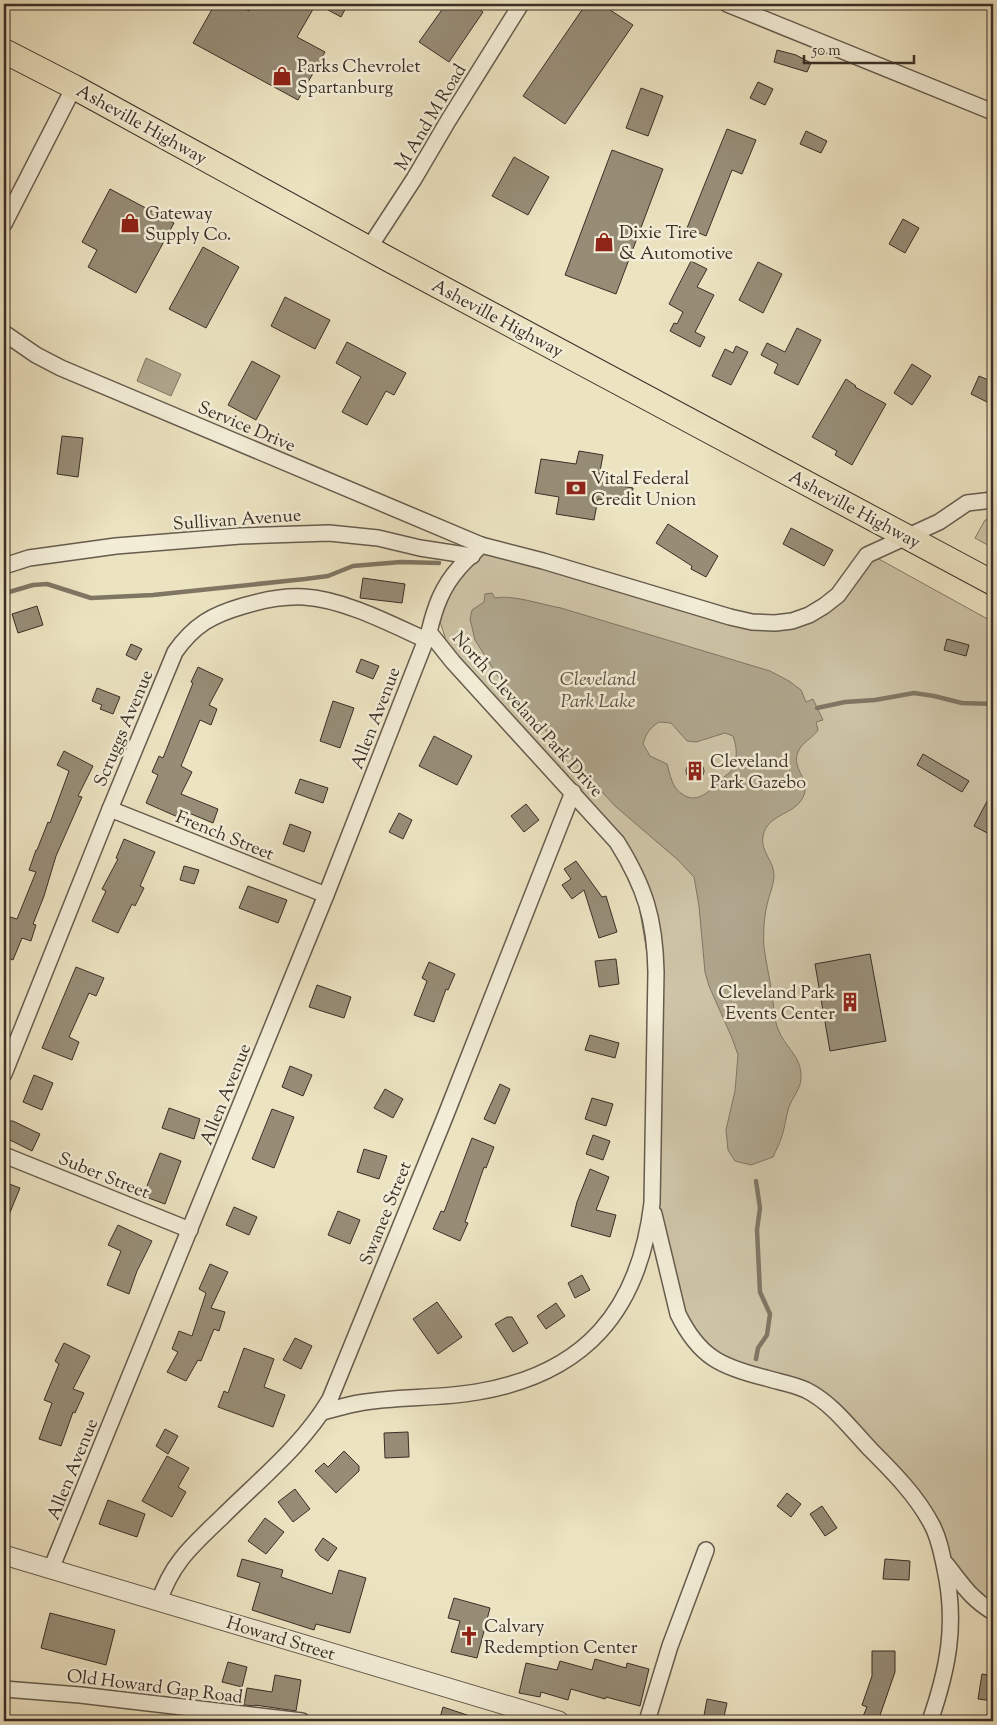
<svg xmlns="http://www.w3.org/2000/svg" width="997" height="1725" font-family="'Sorts Mill Goudy',serif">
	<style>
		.green { fill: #cec4a7; stroke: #847a67 }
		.water { fill: #afa68d; stroke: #807664; fill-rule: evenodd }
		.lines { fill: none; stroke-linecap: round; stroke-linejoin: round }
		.stream { stroke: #807664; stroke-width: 4.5 }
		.building { fill: #978d77; stroke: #3a2f27 }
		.minor-casing { stroke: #665c4e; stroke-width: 18 }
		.tertiary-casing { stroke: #665c4e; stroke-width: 21 }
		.primary-casing { stroke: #3a2f27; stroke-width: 26 }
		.minor { stroke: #f3edd7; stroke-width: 15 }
		.tertiary { stroke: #f3edd7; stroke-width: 19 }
		.primary { stroke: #ece3c1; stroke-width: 24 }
		.labels { text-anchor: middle; stroke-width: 5; stroke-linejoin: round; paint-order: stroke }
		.poi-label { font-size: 18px; fill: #3a2f27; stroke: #f3edd7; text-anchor: start }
		.street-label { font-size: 18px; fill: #3a2f27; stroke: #f3edd7 }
		.water-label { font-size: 19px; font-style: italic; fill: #574d40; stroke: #f3edd7 }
	</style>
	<rect width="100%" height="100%" fill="#ece3c1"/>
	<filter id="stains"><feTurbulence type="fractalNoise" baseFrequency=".004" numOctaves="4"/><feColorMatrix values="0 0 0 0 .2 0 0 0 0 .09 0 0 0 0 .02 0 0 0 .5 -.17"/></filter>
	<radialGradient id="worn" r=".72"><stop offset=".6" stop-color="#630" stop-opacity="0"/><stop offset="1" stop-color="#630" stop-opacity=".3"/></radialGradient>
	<g class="green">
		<path d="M993 519V548L975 538 985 520Z"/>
		<path d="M487 547 730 617 809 615 868 553 993 622V1609L949 1585 933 1526 807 1391 706 1354 669 1279 657 1227 655 1000 632 865 453 662 435 606Z"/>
	</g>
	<g class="water">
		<path d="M146 358 181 374 171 396 137 381Z"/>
		<path d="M492 593 495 598C511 594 543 605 561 608L770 671 789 681 801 690 806 702 813 699 823 720 816 722 818 730C812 739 802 742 798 752 791 768 810 779 804 795 796 816 768 812 763 836 760 851 774 861 774 875 774 885 769 895 767 905 764 917 763 934 764 947 766 963 770 979 772 995 774 1006 774 1019 778 1029 784 1046 801 1056 801 1075 802 1088 793 1096 789 1107 786 1116 785 1127 782 1136 780 1143 776 1150 773 1157L751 1165 735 1161 728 1150 726 1130 735 1091 738 1055 732 1038 709 986 705 972 699 906 694 877 678 860 615 806 502 683 475 640 470 619 472 610 484 602 485 594ZM659 722 671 723 687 741 696 742 725 733 733 736C737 747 738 759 732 770 730 773 726 775 724 777 713 788 698 806 682 794 672 788 670 774 667 764L650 756 643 744C646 733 650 728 659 722Z"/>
	</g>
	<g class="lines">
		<g class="stream">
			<path d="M4 598 9 592 33 585 47 584 91 598 153 595 305 579 328 576 353 566 401 562 439 563"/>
			<path d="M817 708 845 702 875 700 914 693 934 696 962 703 993 704"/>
			<path d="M756 1359 758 1348 767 1335 770 1314 760 1292 757 1230 760 1208 756 1181"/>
		</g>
	</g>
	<g class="building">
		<path d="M215 4H235L249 11 253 4H316L297 37 325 52 298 100 193 43Z"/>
		<path d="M317 4H348L341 17Z"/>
		<path d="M446 4H471L483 12 449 62 419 42Z"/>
		<path d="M586 4H601L633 25 565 124 523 96Z"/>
		<path d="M777 50 796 55 811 63 807 72 774 62Z"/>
		<path d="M758 82 773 89 765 105 750 98Z"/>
		<path d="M641 88 663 96 648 136 626 128Z"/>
		<path d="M727 129 756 140 742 174 732 170 706 236 687 228Z"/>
		<path d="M806 131 827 141 821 153 800 144Z"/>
		<path d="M612 150 663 169 616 294 565 275Z"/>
		<path d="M514 157 549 177 528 215 492 196Z"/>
		<path d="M110 189 174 223 136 293 88 267 97 250 82 242Z"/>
		<path d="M903 219 919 228 905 253 889 244Z"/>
		<path d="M203 247 239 267 206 328 169 309Z"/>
		<path d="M691 261 707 269 697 287 714 295 695 332 705 337 700 347 670 331 674 323 677 324 683 312 669 304Z"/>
		<path d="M758 262 782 274 763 313 739 300Z"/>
		<path d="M285 297 330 320 315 349 271 326Z"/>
		<path d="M797 328 821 340 798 385 774 373 778 364 761 355 767 343 785 352Z"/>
		<path d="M347 342 406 373 394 395 386 391 367 425 342 412 361 377 336 363Z"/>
		<path d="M736 346 748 352 731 385 712 376 725 349 733 353Z"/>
		<path d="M252 361 280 376 256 420 228 405Z"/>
		<path d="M912 364 931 376 912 405 894 393Z"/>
		<path d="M979 376 993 382V389L987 402 971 394Z"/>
		<path d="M846 379 856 386 855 387 886 404 852 465 835 455 837 451 812 437Z"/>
		<path d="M62 436 83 438 78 477 57 474Z"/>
		<path d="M579 451 603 455 598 482 633 488 631 504 598 499 594 520 556 514 559 497 535 493 541 459 576 464Z"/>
		<path d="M668 524 718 556 706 577 691 569 692 566 656 543Z"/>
		<path d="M791 528 833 550 824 566 783 544Z"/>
		<path d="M363 578 405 584 402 603 360 598Z"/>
		<path d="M37 606 43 625 18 633 12 614Z"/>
		<path d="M947 639 969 645 966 656 944 650Z"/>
		<path d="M131 644 142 649 136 660 126 655Z"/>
		<path d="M361 659 379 666 373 679 356 672Z"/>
		<path d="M198 667 223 679 209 705 217 709 211 725 200 720 181 766 192 772 181 794 218 809 213 823 184 811 180 818 146 803 158 775 152 772 159 756 163 758 193 683 191 682Z"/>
		<path d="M97 688 120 697 113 714 100 709 102 705 92 701Z"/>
		<path d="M333 701 354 708 340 748 320 741Z"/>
		<path d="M434 736 472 756 457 785 419 766Z"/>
		<path d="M64 751 93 766 78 796 82 797 56 856 44 896 33 924 36 925 31 941 22 938 13 960 4 956V935L10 917 17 919 36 872 29 870 36 850H37L48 822 50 823 69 771 57 765Z"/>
		<path d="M923 754 969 781 962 792 917 765Z"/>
		<circle cx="695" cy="771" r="9"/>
		<path d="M300 779 328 788 323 803 295 793Z"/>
		<path d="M993 790V836L974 826Z"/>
		<path d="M526 804 539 820 524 832 511 816Z"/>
		<path d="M399 813 412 820 403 839 389 832Z"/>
		<path d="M290 824 311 832 304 852 283 844Z"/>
		<path d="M124 839 155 852 140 886 144 888 135 906 132 904 118 933 92 921 106 891 102 889 118 859 116 858Z"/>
		<path d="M576 861 602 897 606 896 617 932 599 938 584 890 572 899 562 885 571 879 564 869Z"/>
		<path d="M184 866 199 870 194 884 180 880Z"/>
		<path d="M248 886 287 900 278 923 239 908Z"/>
		<path d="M870 954 886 1041 830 1051 815 964Z"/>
		<path d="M616 959 619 984 599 987 595 961Z"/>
		<path d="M429 962 455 974 448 990 446 989 434 1022 414 1015 427 981 422 978Z"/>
		<path d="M76 967 104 978 96 996 89 993 69 1037 79 1042 72 1060 42 1048Z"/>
		<path d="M317 985 351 997 344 1018 309 1007Z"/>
		<path d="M590 1035 619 1043 615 1058 585 1050Z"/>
		<path d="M290 1066 312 1075 303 1096 282 1087Z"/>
		<path d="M34 1075 53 1083 42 1110 23 1102Z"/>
		<path d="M500 1084 510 1089 495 1124 484 1119Z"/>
		<path d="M385 1089 403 1099 393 1118 374 1108Z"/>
		<path d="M592 1098 613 1104 606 1126 585 1119Z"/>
		<path d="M169 1108 200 1119 194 1139 162 1128Z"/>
		<path d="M272 1109 294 1117 274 1168 252 1159Z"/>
		<path d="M8 1121H13L40 1134 32 1151 4 1137V1131Z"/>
		<path d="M593 1135 610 1141 603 1160 586 1154Z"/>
		<path d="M472 1138 494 1147 486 1168 484 1167 465 1222 468 1223 460 1241 433 1229 441 1211 444 1212Z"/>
		<path d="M364 1149 387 1156 379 1179 357 1172Z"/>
		<path d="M160 1153 181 1161 165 1204 143 1196Z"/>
		<path d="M590 1169 609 1177 596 1210 616 1215 610 1237 571 1226 577 1202Z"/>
		<path d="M4 1182 20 1188 4 1227Z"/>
		<path d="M234 1207 257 1217 249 1235 226 1225Z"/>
		<path d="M338 1211 360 1220 350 1244 328 1235Z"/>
		<path d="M118 1225 152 1241 137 1271 129 1294 107 1285 121 1251 108 1245Z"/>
		<path d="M210 1264 228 1272 211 1308 225 1312 219 1331 214 1329 201 1361 198 1360 186 1381 167 1372 178 1352 172 1349 179 1331 192 1336 206 1293 199 1289Z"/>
		<path d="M582 1275 590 1290 575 1298 568 1283Z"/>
		<path d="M437 1302 462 1337 438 1354 413 1319Z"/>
		<path d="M556 1303 565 1316 546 1329 537 1316Z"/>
		<path d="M507 1317H512L528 1343 513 1352 495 1324Z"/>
		<path d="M295 1338 312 1346 301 1369 283 1360Z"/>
		<path d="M64 1343 90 1356 73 1389 84 1393 75 1413 73 1412 61 1446 39 1439 52 1403 44 1400 59 1364 55 1361Z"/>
		<path d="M244 1348 274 1359 264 1387 285 1395 273 1427 218 1407 224 1391 228 1393Z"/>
		<path d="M165 1429 178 1436 168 1454 156 1446Z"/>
		<path d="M408 1432 409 1457 385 1458 384 1433Z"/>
		<path d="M344 1451 359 1466V1471L336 1493 315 1471 324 1463 328 1467Z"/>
		<path d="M167 1456 189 1468 178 1487 186 1492 172 1517 142 1501Z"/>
		<path d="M295 1489 310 1509 293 1522 278 1502Z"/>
		<path d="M787 1493 801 1504 791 1517 777 1506Z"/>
		<path d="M108 1500 145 1514 137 1537 99 1524Z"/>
		<path d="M822 1506 837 1528 825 1536 810 1514Z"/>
		<path d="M265 1518 284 1532 266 1554 248 1541Z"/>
		<path d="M323 1538 337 1548 328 1561 320 1556 315 1550Z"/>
		<path d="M242 1559 283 1570 281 1577 332 1594 339 1570 366 1578 350 1633 316 1624 314 1630 252 1610 260 1583 237 1576Z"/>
		<path d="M885 1559 910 1561 909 1580 883 1579Z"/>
		<path d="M454 1598 490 1608 477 1658 451 1652 460 1621 448 1618Z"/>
		<path d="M50 1613 115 1630 106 1665 41 1648Z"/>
		<path d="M872 1651H895V1672L878 1721H861L867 1707 862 1705 872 1676Z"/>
		<path d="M595 1659 626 1668 627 1663 649 1669 640 1706 606 1697 605 1699 571 1689 568 1700 541 1692 540 1697 519 1693 526 1663 557 1670 560 1661 592 1670Z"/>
		<path d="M228 1662 247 1667 242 1687 222 1682Z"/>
		<path d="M982 1674 993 1676V1701L978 1699Z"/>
		<path d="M275 1675 301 1680 296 1711 255 1705V1706L244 1705 247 1688 272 1692Z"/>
		<path d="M707 1699 727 1703 723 1721H703Z"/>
		<path d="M443 1707 479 1719V1721H439Z"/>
	</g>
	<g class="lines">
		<defs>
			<g id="minor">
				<path d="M727 4 993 112"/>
				<path d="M4 224 74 87"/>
				<path d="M369 248 414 179 448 121 521 4"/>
				<path d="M4 333 36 355 61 368 481 545 543 561 730 617 752 622 775 623 792 621 809 615 824 606 838 595 867 555 939 522 967 503 993 500"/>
				<path d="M4 566 29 558 116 546 240 536 329 533 378 538 420 548 472 556"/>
				<path d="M110 809 326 895"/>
				<path d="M4 1074 110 809 175 652C194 625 212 615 243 606 263 600 284 596 304 597 343 599 391 624 426 640"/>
				<path d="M4 1155 190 1230"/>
				<path d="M654 1214 678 1314C699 1357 721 1367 766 1378 779 1382 793 1384 806 1390 832 1403 850 1428 870 1449 893 1472 917 1496 932 1525 939 1538 942 1554 945 1569 957 1624 948 1669 930 1721"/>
				<path d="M322 1412C335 1409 347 1405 359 1403 397 1396 438 1399 477 1392 585 1374 639 1311 652 1203L656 972C655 919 645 887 617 842L453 662 429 632C435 607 442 587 459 568 466 560 474 553 481 545"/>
				<path d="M946 1564C963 1585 970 1598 993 1612"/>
				<path d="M51 1569 326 895 429 632"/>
				<path d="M159 1602C172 1562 193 1545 222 1517 259 1480 303 1445 330 1399L445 1117 573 792"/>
				<path d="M4 1689 80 1695 302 1721"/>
				<path d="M647 1721 670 1646 706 1550"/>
			</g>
			<path id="tertiary" d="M4 1555 559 1721"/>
			<path id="primary" d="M4 51 74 87 388 259 993 583"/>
		</defs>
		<use href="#minor" class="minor-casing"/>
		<use href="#tertiary" class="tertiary-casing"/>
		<use href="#primary" class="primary-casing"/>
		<use href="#minor" class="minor"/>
		<use href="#tertiary" class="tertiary"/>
		<use href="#primary" class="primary"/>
	</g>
	<defs>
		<symbol id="shop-bare" viewBox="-9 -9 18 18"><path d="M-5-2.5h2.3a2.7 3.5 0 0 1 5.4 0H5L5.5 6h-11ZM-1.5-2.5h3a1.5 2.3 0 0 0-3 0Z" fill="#8f2418" stroke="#f3edd7" stroke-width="2.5" paint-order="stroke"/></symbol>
		<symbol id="bank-bare" viewBox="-9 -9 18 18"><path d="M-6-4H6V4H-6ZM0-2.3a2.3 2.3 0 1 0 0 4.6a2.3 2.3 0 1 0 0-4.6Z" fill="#8f2418" stroke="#f3edd7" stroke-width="2.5" paint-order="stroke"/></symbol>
		<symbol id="building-bare" viewBox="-9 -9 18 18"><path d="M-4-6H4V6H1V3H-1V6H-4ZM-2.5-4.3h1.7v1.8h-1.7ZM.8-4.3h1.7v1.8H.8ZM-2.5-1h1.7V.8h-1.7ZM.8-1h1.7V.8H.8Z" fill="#8f2418" stroke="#f3edd7" stroke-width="2.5" paint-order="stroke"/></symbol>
		<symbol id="church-bare" viewBox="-9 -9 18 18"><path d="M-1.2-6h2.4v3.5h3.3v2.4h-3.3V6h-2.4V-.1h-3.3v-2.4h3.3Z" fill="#8f2418" stroke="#f3edd7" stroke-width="2.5" paint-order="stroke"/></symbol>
	</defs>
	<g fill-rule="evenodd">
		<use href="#shop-bare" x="268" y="62" width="28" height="28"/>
		<use href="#shop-bare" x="116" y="209" width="28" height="28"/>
		<use href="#shop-bare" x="590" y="228" width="28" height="28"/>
		<use href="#bank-bare" x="562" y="474" width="28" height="28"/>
		<use href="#building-bare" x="681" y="757" width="28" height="28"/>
		<use href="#building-bare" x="836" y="988" width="28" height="28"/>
		<use href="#church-bare" x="455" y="1622" width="28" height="28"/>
	</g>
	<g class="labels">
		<g class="poi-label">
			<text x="297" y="72">Parks Chevrolet<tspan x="297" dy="21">Spartanburg</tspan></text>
			<text x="145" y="219">Gateway<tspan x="145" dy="21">Supply Co.</tspan></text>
			<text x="619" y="238">Dixie Tire<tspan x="619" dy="21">&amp; Automotive</tspan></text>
			<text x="591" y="484">Vital Federal<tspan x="591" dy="21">Credit Union</tspan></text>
			<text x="710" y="767">Cleveland<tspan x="710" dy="21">Park Gazebo</tspan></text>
			<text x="835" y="998" text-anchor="end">Cleveland Park<tspan x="835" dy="21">Events Center</tspan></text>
			<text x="484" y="1632">Calvary<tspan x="484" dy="21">Redemption Center</tspan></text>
		</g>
		<g class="street-label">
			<text transform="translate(430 117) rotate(-59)" y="6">M And M Road</text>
			<text transform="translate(142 124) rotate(29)" y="6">Asheville Highway</text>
			<text transform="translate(498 318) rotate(28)" y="6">Asheville Highway</text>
			<text transform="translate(247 426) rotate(23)" y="6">Service Drive</text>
			<text transform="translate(855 509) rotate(28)" y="6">Asheville Highway</text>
			<text transform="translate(237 519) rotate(-4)" y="6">Sullivan Avenue</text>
			<text transform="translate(528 714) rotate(48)" y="6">North Cleveland Park Drive</text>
			<text transform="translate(375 718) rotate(-69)" y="6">Allen Avenue</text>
			<text transform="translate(123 728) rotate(-67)" y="6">Scruggs Avenue</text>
			<text transform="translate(225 835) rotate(22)" y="6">French Street</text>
			<text transform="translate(225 1094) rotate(-68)" y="6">Allen Avenue</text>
			<text transform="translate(104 1175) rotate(22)" y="6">Suber Street</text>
			<text transform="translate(385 1213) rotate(-68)" y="6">Swanee Street</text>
			<text transform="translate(72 1469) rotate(-68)" y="6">Allen Avenue</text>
			<text transform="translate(281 1638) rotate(17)" y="6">Howard Street</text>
			<text transform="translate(155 1686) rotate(7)" y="6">Old Howard Gap Road</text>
		</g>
		<g class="water-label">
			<text x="598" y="685">Cleveland<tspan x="598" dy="22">Park Lake</tspan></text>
		</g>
	</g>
	<rect width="997" height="1725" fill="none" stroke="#ece3c1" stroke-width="20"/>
	<rect x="5" y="5" width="987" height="1715" fill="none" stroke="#3a2f27" stroke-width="2.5"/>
	<rect x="10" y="10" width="977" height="1705" fill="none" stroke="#3a2f27"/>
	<path d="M804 55v8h110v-8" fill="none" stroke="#3a2f27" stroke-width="2.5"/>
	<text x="812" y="55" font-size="15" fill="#3a2f27" stroke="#f3edd7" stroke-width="4" paint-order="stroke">50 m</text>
	<rect width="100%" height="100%" filter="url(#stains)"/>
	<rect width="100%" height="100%" fill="url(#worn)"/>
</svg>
